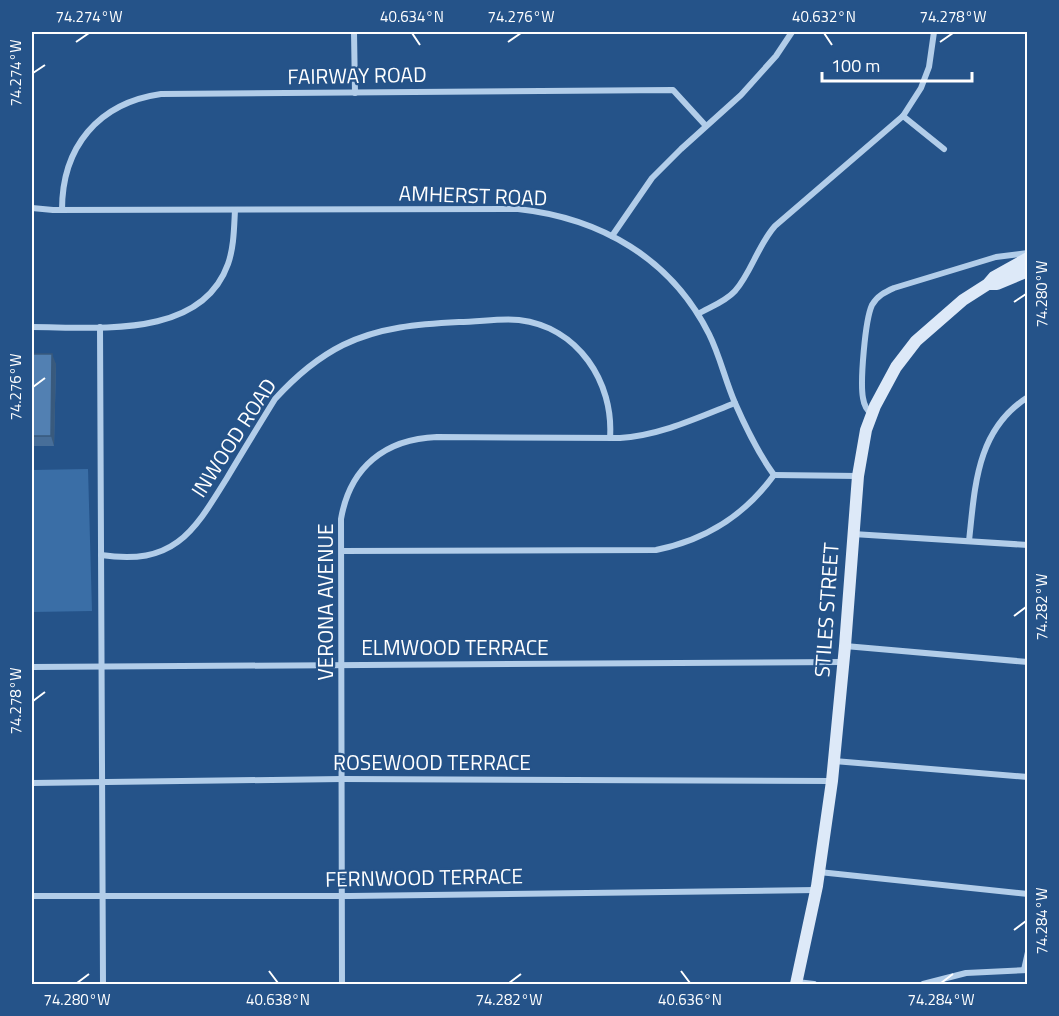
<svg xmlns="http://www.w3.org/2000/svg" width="1059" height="1016" font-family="'Titillium Web',sans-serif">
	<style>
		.green { fill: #3a6ea6 }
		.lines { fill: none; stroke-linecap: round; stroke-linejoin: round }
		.street { stroke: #b2cde9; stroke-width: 6 }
		.secondary { stroke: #dde9f8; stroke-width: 12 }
		.wall { fill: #476e99 }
		.shaded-wall { fill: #395a7d }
		.building { fill: #5280b2; stroke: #395a7d; stroke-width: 1.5 }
		.ticks { fill: none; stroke: #fff; stroke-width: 2 }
		.labels { text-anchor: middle; stroke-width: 4.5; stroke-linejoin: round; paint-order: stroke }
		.street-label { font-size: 21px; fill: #fff; stroke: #255389 }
		.neatline { fill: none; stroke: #fff; stroke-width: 2 }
		.ticks-label { font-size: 15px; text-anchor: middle; fill: #fff }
	</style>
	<rect width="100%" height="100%" fill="#255389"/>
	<path class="green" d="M88 469 92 611 32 612V470Z"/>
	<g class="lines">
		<g class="street">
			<path d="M354 32 355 93"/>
			<path d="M903 116 944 149"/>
			<path d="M32 208 53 210 518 209C600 218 671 258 709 334 720 356 725 380 735 403 746 428 758 453 774 475"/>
			<path d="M62 210C62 147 98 103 161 94L673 90 706 126"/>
			<path d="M612 236 652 178 681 149 741 95 776 56 792 32"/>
			<path d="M698 314C710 307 725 302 735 291 751 273 758 245 775 226L903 116 921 88 929 67 934 32"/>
			<path d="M32 327C96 327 201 340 228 264 234 247 234 228 235 210"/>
			<path d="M100 327 103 984"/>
			<path d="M872 414C866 410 864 405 863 398 860 382 865 320 872 305 877 296 885 292 894 288L996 257 1028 253"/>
			<path d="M774 475 858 476"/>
			<path d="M853 534 1028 545"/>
			<path d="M969 541C975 487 976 430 1028 397"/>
			<path d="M342 551 656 550C706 540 744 516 774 475"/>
			<path d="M101 555C174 566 193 533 227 478 243 451 259 425 275 399 295 377 317 358 343 345 380 327 419 324 459 322 479 322 500 318 519 320 578 327 614 382 610 438"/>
			<path d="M845 646 1028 662"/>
			<path d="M32 667 843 662"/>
			<path d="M834 761 1028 777"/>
			<path d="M32 783 342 779 832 781"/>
			<path d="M819 872 1028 894"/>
			<path d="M32 896H350L816 890"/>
			<path d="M1024 970 1028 952"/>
			<path d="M797 982 814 984"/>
			<path d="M342 984 341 519C350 467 385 439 437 437L620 438C661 435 697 418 735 403"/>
			<path d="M923 984 966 973 1028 970"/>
		</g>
		<g class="secondary">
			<path d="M989 284H997L1028 271"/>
			<path d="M796 984 817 886 832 781 845 646 858 476 866 430 875 406 896 367 916 341 963 300 988 284 994 277 1028 258"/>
		</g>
	</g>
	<path class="wall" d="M32 354 56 364 54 446H32Z"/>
	<path class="shaded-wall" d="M52 354 56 364 54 446 51 436Z"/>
	<path class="building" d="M32 354H52L51 436H32Z"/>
	<path class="ticks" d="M412 33 420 45M824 33 832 45M76 42 89 33M508 42 521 33M940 42 953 33M33 73 45 65M1014 302 1026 294M33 387 45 378M1014 616 1026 607M33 701 45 692M1014 930 1026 921M269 971 278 983M681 971 690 983M77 983 89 974M509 983 521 974M941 983 953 974"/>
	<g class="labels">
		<g class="street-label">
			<text transform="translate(357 76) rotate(-1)" y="7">FAIRWAY ROAD</text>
			<text transform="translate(473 196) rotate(2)" y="7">AMHERST ROAD</text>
			<text transform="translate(234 438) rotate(-57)" y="7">INWOOD ROAD</text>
			<text transform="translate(326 602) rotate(-90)" y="7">VERONA AVENUE</text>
			<text transform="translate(827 610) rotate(-86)" y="7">STILES STREET</text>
			<text x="455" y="655">ELMWOOD TERRACE</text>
			<text x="432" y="770">ROSEWOOD TERRACE</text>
			<text transform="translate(424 878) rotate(-1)" y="7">FERNWOOD TERRACE</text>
		</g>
	</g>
	<rect width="1059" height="1016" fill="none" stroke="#255389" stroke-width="66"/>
	<path d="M822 72v9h150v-9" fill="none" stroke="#ffffff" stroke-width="3"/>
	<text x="831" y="72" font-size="18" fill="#ffffff" stroke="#255389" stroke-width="4.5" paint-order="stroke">100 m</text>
	<rect x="33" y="33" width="993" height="950" class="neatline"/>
	<g class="ticks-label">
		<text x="89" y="22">74.274°W</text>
		<text x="412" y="22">40.634°N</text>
		<text x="521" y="22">74.276°W</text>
		<text x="824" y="22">40.632°N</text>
		<text x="953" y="22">74.278°W</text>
		<text transform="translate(16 73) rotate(-90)" y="5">74.274°W</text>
		<text transform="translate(1042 294) rotate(-90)" y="5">74.280°W</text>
		<text transform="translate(16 387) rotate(-90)" y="5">74.276°W</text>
		<text transform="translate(1042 607) rotate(-90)" y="5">74.282°W</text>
		<text transform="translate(16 701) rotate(-90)" y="5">74.278°W</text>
		<text transform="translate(1042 921) rotate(-90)" y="5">74.284°W</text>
		<text x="77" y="1005">74.280°W</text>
		<text x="278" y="1005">40.638°N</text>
		<text x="509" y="1005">74.282°W</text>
		<text x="690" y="1005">40.636°N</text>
		<text x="941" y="1005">74.284°W</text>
	</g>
</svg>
